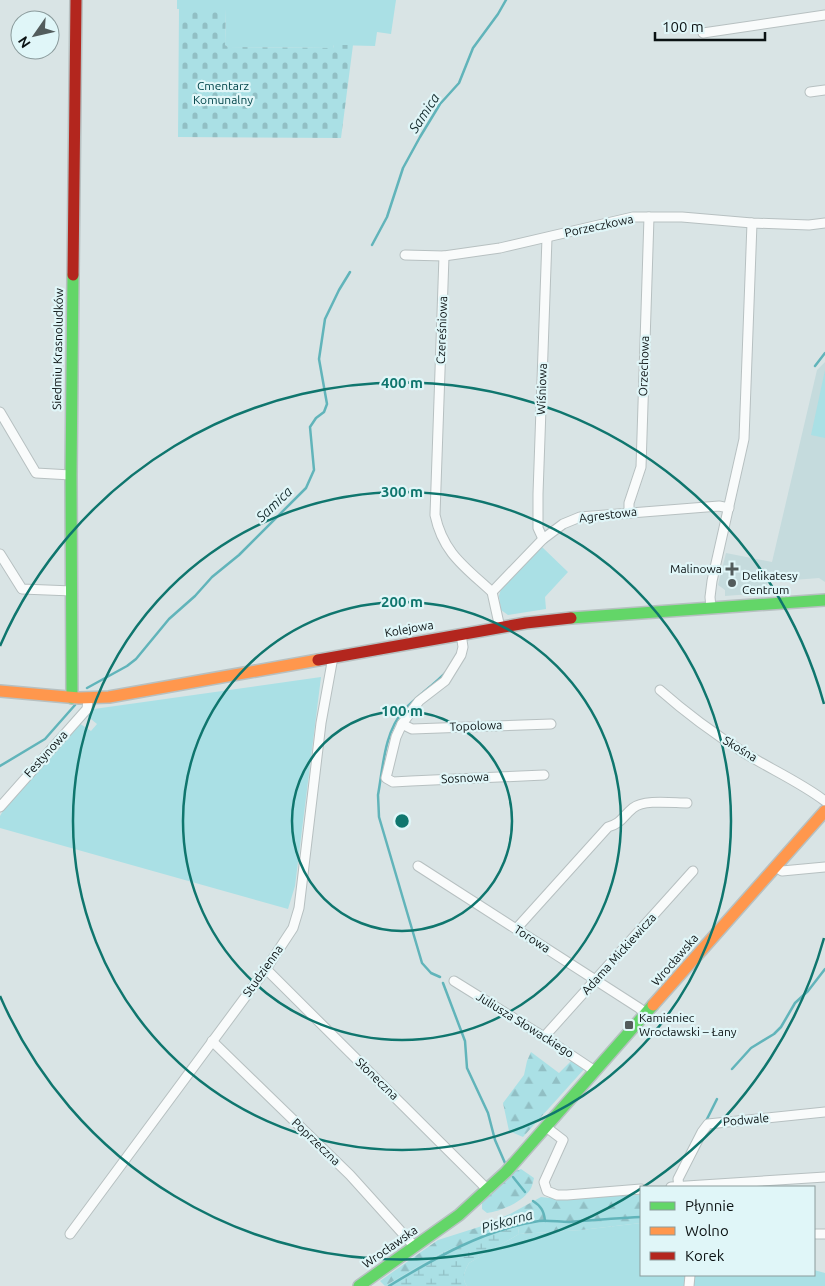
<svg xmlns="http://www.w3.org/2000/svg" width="825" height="1286" font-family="Ubuntu,sans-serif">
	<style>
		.built { fill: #c5dbdd }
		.grass { fill: #aae0e5 }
		.forest { fill: url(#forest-firs) }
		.wetland { fill: url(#wetland-marsh) }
		.cemetery { fill: url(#cemetery-stones) }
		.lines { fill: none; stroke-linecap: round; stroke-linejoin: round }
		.stream { stroke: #61b4ba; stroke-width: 2.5 }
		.street-casing { stroke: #b7c0c1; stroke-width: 11 }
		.fast-casing { stroke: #b7c0c1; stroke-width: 14 }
		.slow-casing { stroke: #b7c0c1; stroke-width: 14 }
		.jam-casing { stroke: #b7c0c1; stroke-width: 14 }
		.street { stroke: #f9fbfb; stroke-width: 9 }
		.fast { stroke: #63d668; stroke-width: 11 }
		.slow { stroke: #ff974d; stroke-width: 11 }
		.jam { stroke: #b3261e; stroke-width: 11 }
		.ring { fill: none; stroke: #0f766e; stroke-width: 2.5 }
		.poi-dot { fill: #535c5c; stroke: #e0f6f8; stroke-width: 2 }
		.labels { text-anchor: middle; stroke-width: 4.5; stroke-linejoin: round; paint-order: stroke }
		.park-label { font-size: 12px; fill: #004449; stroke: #e0f6f8 }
		.street-label { font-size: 12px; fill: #0b1213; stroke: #e0f6f8 }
		.poi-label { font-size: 12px; fill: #0b1213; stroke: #e0f6f8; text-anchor: start }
		.water-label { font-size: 14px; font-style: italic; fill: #172f31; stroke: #e0f6f8 }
		.centre { fill: #0f766e; stroke: #e0f6f8; stroke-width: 2.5 }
		.ring-label { font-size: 15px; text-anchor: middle; font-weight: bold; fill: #0f766e; stroke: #e0f6f8; stroke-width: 4.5; stroke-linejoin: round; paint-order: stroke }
	</style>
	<defs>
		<pattern id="forest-firs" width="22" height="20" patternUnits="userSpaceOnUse" patternTransform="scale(1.25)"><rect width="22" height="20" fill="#aae0e5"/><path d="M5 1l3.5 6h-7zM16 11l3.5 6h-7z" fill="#91bfc4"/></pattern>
		<pattern id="wetland-marsh" width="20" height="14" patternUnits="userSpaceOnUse" patternTransform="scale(1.25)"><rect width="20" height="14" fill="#aae0e5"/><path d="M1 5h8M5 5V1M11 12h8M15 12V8" fill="none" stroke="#91bfc4"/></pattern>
		<pattern id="cemetery-stones" width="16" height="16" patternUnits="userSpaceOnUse" patternTransform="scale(1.25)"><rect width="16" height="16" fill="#aae0e5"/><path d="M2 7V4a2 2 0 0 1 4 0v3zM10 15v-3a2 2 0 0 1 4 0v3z" fill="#91bfc4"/></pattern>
	</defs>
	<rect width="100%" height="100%" fill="#d9e4e5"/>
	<path class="built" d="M825 362V582L819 578 768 582 764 593 725 596V590L718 585 726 553 772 562 817 370Z"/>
	<g class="grass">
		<path d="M177 0H396L391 34 377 32 375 46 334 45 333 48 228 47 225 45 226 10 177 9Z"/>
		<path d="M825 370V438L811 435Z"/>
		<path d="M542 547 568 572 545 597 546 609 508 615 501 610 499 596 501 589Z"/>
		<path d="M321 677 295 886 288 909 0 828V816L7 804 79 723 91 731 97 724 86 715 94 709Z"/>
		<path d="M641 1223V1275H688L686 1286H467C461 1279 465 1270 469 1263L519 1234 581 1230Z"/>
		<path d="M814 1270 825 1273V1286H692L693 1275H814Z"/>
	</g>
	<g class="forest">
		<path d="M531 1052 559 1073 573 1059 586 1067 523 1137 509 1131 503 1103 524 1075 527 1061Z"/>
		<path d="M521 1169 534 1178C533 1182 532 1187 530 1190 521 1203 501 1211 487 1213L482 1209V1203L516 1171Z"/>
		<path d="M641 1195V1223L581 1230 519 1234 518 1228 512 1226 441 1253 385 1286 380 1281 438 1240 479 1227 510 1214 541 1197 550 1198Z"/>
	</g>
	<path class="wetland" d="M512 1226 518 1228 519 1234 469 1263C465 1270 461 1279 467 1286H385L441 1253Z"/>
	<path class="cemetery" d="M179 9H226L225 45 228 47 333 48 334 45H353L341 138 178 137Z"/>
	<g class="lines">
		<g class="stream">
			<path d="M372 245 387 217 403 168 420 137 440 104 459 83 473 48 498 14 506 0"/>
			<path d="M815 366 825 353"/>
			<path d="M87 688 127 666 136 659 169 619 195 596 212 577 239 555 306 488 314 470 310 427 316 418 324 412 327 404 319 359 325 319 339 290 350 272"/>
			<path d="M0 766 45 739 75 705"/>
			<path d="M440 977 431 973 422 963 379 817 378 795C383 768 384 732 404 710 417 696 434 685 447 671"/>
			<path d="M443 983 465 1041 467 1068 488 1113 495 1140 505 1163"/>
			<path d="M732 1069 751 1048 774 1034 781 1027 795 1003 808 991 825 969"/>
			<path d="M706 1121 717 1099"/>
			<path d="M513 1177 525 1192"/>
			<path d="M533 1201C541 1206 544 1211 545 1221"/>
			<path d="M389 1286C435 1258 485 1229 539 1221 549 1220 559 1222 569 1222 593 1220 617 1218 641 1217"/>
		</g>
		<defs>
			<g id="street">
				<path d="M703 33 825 15"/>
				<path d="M810 92 825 90"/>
				<path d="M405 255 444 256 500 248 633 217H682L752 223 809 225 825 223"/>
				<path d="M444 256 435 515C443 553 465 567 492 592"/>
				<path d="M0 412 36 473 71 475"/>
				<path d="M629 512V503L641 467 649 217"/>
				<path d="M543 539 538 528V494L547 238"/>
				<path d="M0 554 22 589 72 591"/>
				<path d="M711 608 710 597 712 581 744 439 752 223"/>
				<path d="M500 628 492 592 543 539 563 524 580 517 719 506 729 508"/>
				<path d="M461 634 463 647 461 655 445 681 419 701 402 724 396 737 386 778 393 782 411 781 544 775"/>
				<path d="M660 690C686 713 713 733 743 752 770 769 800 782 825 801"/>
				<path d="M402 724 412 729 551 724"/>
				<path d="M0 807 87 709 88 699"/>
				<path d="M418 866 639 1008 646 1014"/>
				<path d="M776 867 782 871 825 867"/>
				<path d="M516 929 608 827C622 823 622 817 633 808 644 799 673 803 687 803"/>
				<path d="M266 969 488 1190"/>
				<path d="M454 981 544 1037 595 1071"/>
				<path d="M544 1037 693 871"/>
				<path d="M212 1041 350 1175 415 1247"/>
				<path d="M546 1127 563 1140 544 1182 547 1191 557 1195H567L641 1189"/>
				<path d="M671 1187 825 1177"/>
				<path d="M679 1187 678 1179 702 1132 708 1124 825 1112"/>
				<path d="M70 1234 266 969 293 928 299 908 321 723 333 657"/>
				<path d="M816 1234H825"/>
				<path d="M689 1286 690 1275"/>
			</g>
			<g id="fast">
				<path d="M571 618 825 600"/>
				<path d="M72 698 71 475 73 275"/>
				<path d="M359 1286 459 1215 506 1172 653 1005"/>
			</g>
			<g id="slow">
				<path d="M0 691 79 698 109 697 318 660"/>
				<path d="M653 1005 825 811"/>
			</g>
			<g id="jam">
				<path d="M73 275 76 0"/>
				<path d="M318 660 526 623 571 618"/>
			</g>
		</defs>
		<use href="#street" class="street-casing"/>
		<use href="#fast" class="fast-casing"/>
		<use href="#slow" class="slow-casing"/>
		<use href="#jam" class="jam-casing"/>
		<use href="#street" class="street"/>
		<use href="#fast" class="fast"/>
		<use href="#slow" class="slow"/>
		<use href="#jam" class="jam"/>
	</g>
	<g class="ring">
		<circle cx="402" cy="821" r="110"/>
		<circle cx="402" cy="821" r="219"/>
		<circle cx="402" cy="821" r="329"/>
		<path d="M824 938A438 438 0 0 1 0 996M0 646A438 438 0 0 1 824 704"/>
	</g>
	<g class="poi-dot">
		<path d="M729.5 561.5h5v5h5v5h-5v5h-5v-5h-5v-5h5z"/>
		<circle cx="732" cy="583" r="5"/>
		<rect x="624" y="1020" width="10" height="10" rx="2.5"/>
	</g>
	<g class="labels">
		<g class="park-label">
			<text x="223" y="90">Cmentarz<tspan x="223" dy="14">Komunalny</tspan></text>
		</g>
		<g class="street-label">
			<text transform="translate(599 226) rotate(-12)" y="4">Porzeczkowa</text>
			<text transform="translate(442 330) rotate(-88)" y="4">Czereśniowa</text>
			<text transform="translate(58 349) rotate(-89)" y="4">Siedmiu Krasnoludków</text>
			<text transform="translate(644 366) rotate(-88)" y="4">Orzechowa</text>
			<text transform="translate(542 389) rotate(-88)" y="4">Wiśniowa</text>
			<text transform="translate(608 515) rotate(-7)" y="4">Agrestowa</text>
			<text transform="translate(409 629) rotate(-10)" y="4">Kolejowa</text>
			<text transform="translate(476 726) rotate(-2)" y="4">Topolowa</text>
			<text transform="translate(740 749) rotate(31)" y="4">Skośna</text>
			<text transform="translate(46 754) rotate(-48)" y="4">Festynowa</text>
			<text transform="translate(465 778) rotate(-3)" y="4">Sosnowa</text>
			<text transform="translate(532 939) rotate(33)" y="4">Torowa</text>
			<text transform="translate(619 954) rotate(-48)" y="4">Adama Mickiewicza</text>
			<text transform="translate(675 960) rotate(-49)" y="4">Wrocławska</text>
			<text transform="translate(263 971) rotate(-55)" y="4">Studzienna</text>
			<text transform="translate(525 1025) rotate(32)" y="4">Juliusza Słowackiego</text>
			<text transform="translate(377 1079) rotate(44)" y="4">Słoneczna</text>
			<text transform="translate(746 1120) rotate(-5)" y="4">Podwale</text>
			<text transform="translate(316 1142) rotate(44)" y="4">Poprzeczna</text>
			<text transform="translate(390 1247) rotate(-35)" y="4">Wrocławska</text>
		</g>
		<g class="poi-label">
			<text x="722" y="573" text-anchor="end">Malinowa</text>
			<text x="742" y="580">Delikatesy<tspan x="742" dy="14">Centrum</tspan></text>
			<text x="639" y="1022">Kamieniec<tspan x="639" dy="14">Wrocławski – Łany</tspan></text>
		</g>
		<g class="water-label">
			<text transform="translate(424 113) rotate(-57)" y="5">Samica</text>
			<text transform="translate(274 504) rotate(-44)" y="5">Samica</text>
			<text transform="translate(507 1221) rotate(-16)" y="5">Piskorna</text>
		</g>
	</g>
	<circle cx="402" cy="821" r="8" class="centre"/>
	<g class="ring-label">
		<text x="402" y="388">400 m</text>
		<text x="402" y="497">300 m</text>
		<text x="402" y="607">200 m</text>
		<text x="402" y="716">100 m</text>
	</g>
	<rect x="640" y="1186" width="175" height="90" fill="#e0f6f8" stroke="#8b9b9c"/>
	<rect x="650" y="1202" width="25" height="8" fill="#63d668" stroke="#8b9b9c"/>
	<text x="685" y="1211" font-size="15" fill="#0b1213">Płynnie</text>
	<rect x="650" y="1227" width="25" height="8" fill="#ff974d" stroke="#8b9b9c"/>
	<text x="685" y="1236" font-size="15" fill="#0b1213">Wolno</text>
	<rect x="650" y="1252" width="25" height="8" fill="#b3261e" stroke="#8b9b9c"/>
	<text x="685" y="1261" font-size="15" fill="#0b1213">Korek</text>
	<g transform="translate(35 35) rotate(236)"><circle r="24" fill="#e0f6f8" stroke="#8b9b9c"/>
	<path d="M0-4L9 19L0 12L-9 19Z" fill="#535c5c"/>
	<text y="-8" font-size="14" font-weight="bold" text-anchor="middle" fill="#0b1213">N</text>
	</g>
	<path d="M655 32v8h110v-8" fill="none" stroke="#0b1213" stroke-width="2.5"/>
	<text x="662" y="32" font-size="15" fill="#0b1213" stroke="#e0f6f8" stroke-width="4" paint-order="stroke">100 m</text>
</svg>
